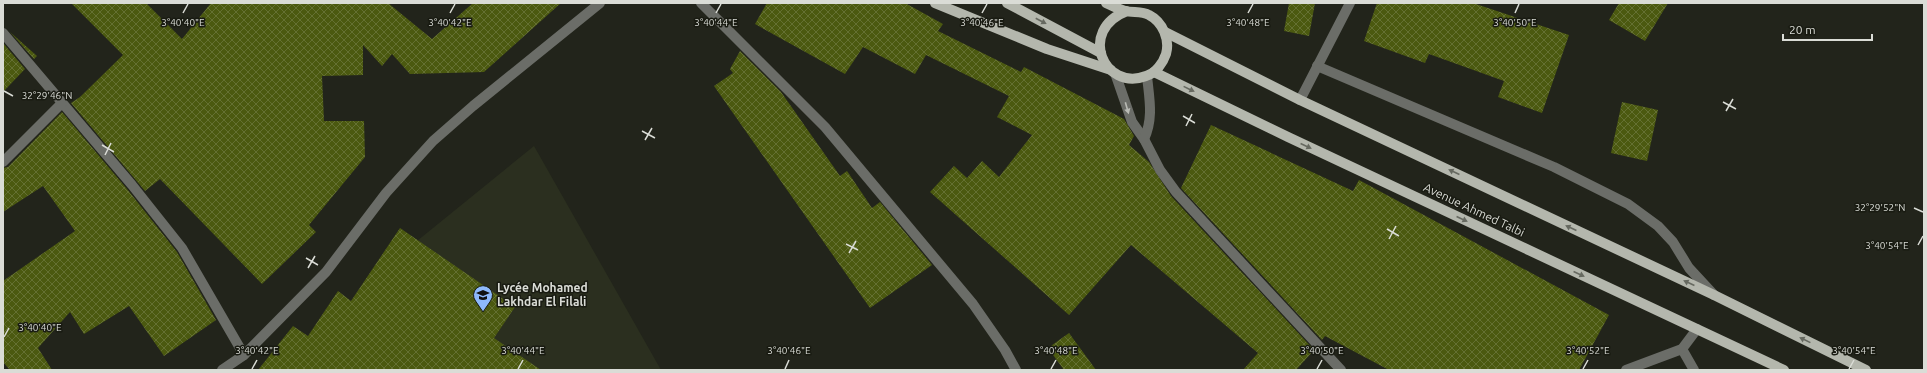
<svg xmlns="http://www.w3.org/2000/svg" width="1927" height="373" font-family="Ubuntu,sans-serif">
	<style>
		.built { fill: #2b2f1f }
		.building { fill: url(#building-cross-hatch) }
		.lines { fill: none; stroke-linecap: round; stroke-linejoin: round }
		.minor { stroke: #6b6d68; stroke-width: 10 }
		.major { stroke: #b4b7ad; stroke-width: 10 }
		.oneway { fill: #666960 }
		.oneway2 { fill: #b9bbb5 }
		.ticks { fill: none; stroke: #dadcd6; stroke-width: 1.5 }
		.labels { text-anchor: middle; stroke-width: 3; stroke-linejoin: round; paint-order: stroke }
		.street-label { font-size: 12px; fill: #dadcd6; stroke: #191b12 }
		.poi-label { font-size: 12px; font-weight: bold; fill: #dadcd6; stroke: #191b12; text-anchor: start }
		.ticks-label { font-size: 10px; text-anchor: middle; fill: #dadcd6; stroke: #191b12; stroke-width: 3; stroke-linejoin: round; paint-order: stroke }
	</style>
	<defs>
		<pattern id="building-cross-hatch" width="8" height="8" patternUnits="userSpaceOnUse"><rect width="8" height="8" fill="#4b5910"/><path d="M0 0l8 8M0 8l8-8" fill="none" stroke="#647032"/></pattern>
	</defs>
	<rect width="100%" height="100%" fill="#22241b"/>
	<path class="built" d="M534 146 661 370H276L401 254Z"/>
	<g class="building">
		<path d="M71 3H146L182 39 211 3H388L432 39 473 3H561L484 72 410 74 392 54 382 66 363 45V75L322 76 324 121H364L365 157 309 225 316 232 262 284 160 179 145 191 71 103 80 97 123 55Z"/>
		<path d="M767 3H905L943 24 938 31 1021 72 1024 67 1124 119 1134 136 1129 145 1149 162 1171 196 1314 350 1296 370H1243L1258 353 1131 245 1069 315 930 192 954 166 967 178 982 161 999 177 1032 135 997 117 1009 96 926 55 915 74 863 47 845 74 755 24Z"/>
		<path d="M1289 3H1315L1309 36 1284 31Z"/>
		<path d="M1377 3H1473L1569 35 1542 113 1498 97 1504 81 1429 54 1425 63 1364 41Z"/>
		<path d="M1619 3H1668L1645 41 1609 20Z"/>
		<path d="M10 32 37 56 34 59Z"/>
		<path d="M3 43 25 69 3 92Z"/>
		<path d="M740 51 781 92 840 176 847 171 872 208 880 202 932 265 870 308 714 86 733 73 730 69Z"/>
		<path d="M1622 102 1658 110 1647 161 1611 153Z"/>
		<path d="M62 112 127 189 177 252 216 320 164 356 129 306 84 334 70 312 38 348 52 370H10L3 362V281L75 231 43 186 3 212V168L8 167Z"/>
		<path d="M1211 125 1353 191 1359 180 1609 315 1579 370H1389L1325 336 1322 340 1181 188Z"/>
		<path d="M400 228 515 307 494 338 541 370H258L293 326 308 336 338 291 351 301Z"/>
		<path d="M1069 333 1096 370H1064L1048 348Z"/>
	</g>
	<g class="lines">
		<g class="minor">
			<path d="M701 3 825 127 973 304 1005 350 1016 370"/>
			<path d="M3 33 132 185 182 248 244 355"/>
			<path d="M1317 66 1554 167 1628 204 1658 226 1673 242 1689 268 1714 295"/>
			<path d="M1115 73 1132 122 1144 139 1160 170 1176 192 1341 370"/>
			<path d="M1300 100 1350 3"/>
			<path d="M1144 139C1154 118 1149 97 1147 76"/>
			<path d="M3 162 62 103"/>
			<path d="M1682 349 1694 370"/>
			<path d="M222 370 244 355 326 272 386 193 433 141 473 106 600 3"/>
			<path d="M1626 370 1682 349 1697 329"/>
		</g>
		<g class="major">
			<path d="M935 3 1047 49 1111 70"/>
			<path d="M1007 3 1101 53"/>
			<path d="M1106 3C1112 6 1119 9 1125 11 1133 13 1142 11 1149 15 1163 22 1170 40 1166 54 1163 63 1156 73 1146 76 1104 92 1077 30 1127 11"/>
			<path d="M1165 32 1300 100 1714 295 1866 370"/>
			<path d="M1154 72 1288 137 1784 370"/>
		</g>
	</g>
	<defs><path id="oneway-solid" d="M-6-.8H1V-3.2L6.5 0L1 3.2V.8H-6Z"/></defs>
	<g class="oneway">
		<use href="#oneway-solid" transform="translate(1041 21) rotate(28)"/>
		<use href="#oneway-solid" transform="translate(1189 89) rotate(26)"/>
		<use href="#oneway-solid" transform="translate(1306 146) rotate(25)"/>
		<use href="#oneway-solid" transform="translate(1454 172) rotate(-155)"/>
		<use href="#oneway-solid" transform="translate(1462 219) rotate(25)"/>
		<use href="#oneway-solid" transform="translate(1571 228) rotate(-155)"/>
		<use href="#oneway-solid" transform="translate(1579 274) rotate(25)"/>
		<use href="#oneway-solid" transform="translate(1689 283) rotate(-155)"/>
		<use href="#oneway-solid" transform="translate(1805 340) rotate(-154)"/>
	</g>
	<use class="oneway2" href="#oneway-solid" transform="translate(1127 108) rotate(74)"/>
	<path class="ticks" d="M183 13 188 4M450 13 455 4M716 13 721 4M982 13 987 4M1248 13 1253 4M1515 13 1519 4M4 91 13 96M1723 102 1736 109M1726 111 1733 99M1183 116 1195 123M1186 126 1192 114M642 131 655 138M645 140 652 128M102 145 114 152M105 155 111 143M1914 208 1923 212M1387 229 1399 236M1389 239 1396 226M846 244 858 250M1918 245 1923 236M849 253 856 241M306 258 318 265M308 268 315 256M4 337 9 328M252 369 257 360M518 369 523 360M785 369 789 360M1051 369 1056 360M1317 369 1322 360M1583 369 1588 360M1849 369 1854 360"/>
	<defs>
		<symbol id="school-pin" viewBox="-11 -11 22 30"><path d="M0 17L-7.5 6A9.5 9.5 0 1 1 7.5 6Z" fill="#8db9fc" stroke="#191b12"/><path d="M0-5L7-2L0 1L-7-2ZM-4 1L0 2.5L4 1V4Q0 6-4 4Z" fill="#111"/></symbol>
	</defs>
	<g fill-rule="evenodd">
		<use href="#school-pin" x="472" y="284" width="22" height="30"/>
	</g>
	<g class="labels">
		<g class="street-label">
			<text transform="translate(1474 210) rotate(25)" y="4">Avenue Ahmed Talbi</text>
		</g>
		<g class="poi-label">
			<text x="497" y="292">Lycée Mohamed<tspan x="497" dy="14">Lakhdar El Filali</tspan></text>
		</g>
	</g>
	<g class="ticks-label">
		<text x="183" y="26">3°40'40"E</text>
		<text x="450" y="26">3°40'42"E</text>
		<text x="716" y="26">3°40'44"E</text>
		<text x="982" y="26">3°40'46"E</text>
		<text x="1248" y="26">3°40'48"E</text>
		<text x="1515" y="26">3°40'50"E</text>
		<text x="47" y="99">32°29'46"N</text>
		<text x="1880" y="211">32°29'52"N</text>
		<text x="1887" y="249">3°40'54"E</text>
		<text x="40" y="331">3°40'40"E</text>
		<text x="257" y="354">3°40'42"E</text>
		<text x="523" y="354">3°40'44"E</text>
		<text x="789" y="354">3°40'46"E</text>
		<text x="1056" y="354">3°40'48"E</text>
		<text x="1322" y="354">3°40'50"E</text>
		<text x="1588" y="354">3°40'52"E</text>
		<text x="1854" y="354">3°40'54"E</text>
	</g>
	<rect width="1927" height="373" fill="none" stroke="#dadcd6" stroke-width="8"/>
	<path d="M1783 34v6h89v-6" fill="none" stroke="#dadcd6" stroke-width="2"/>
	<text x="1789" y="34" font-size="12" fill="#dadcd6" stroke="#191b12" stroke-width="3" paint-order="stroke">20 m</text>
</svg>
